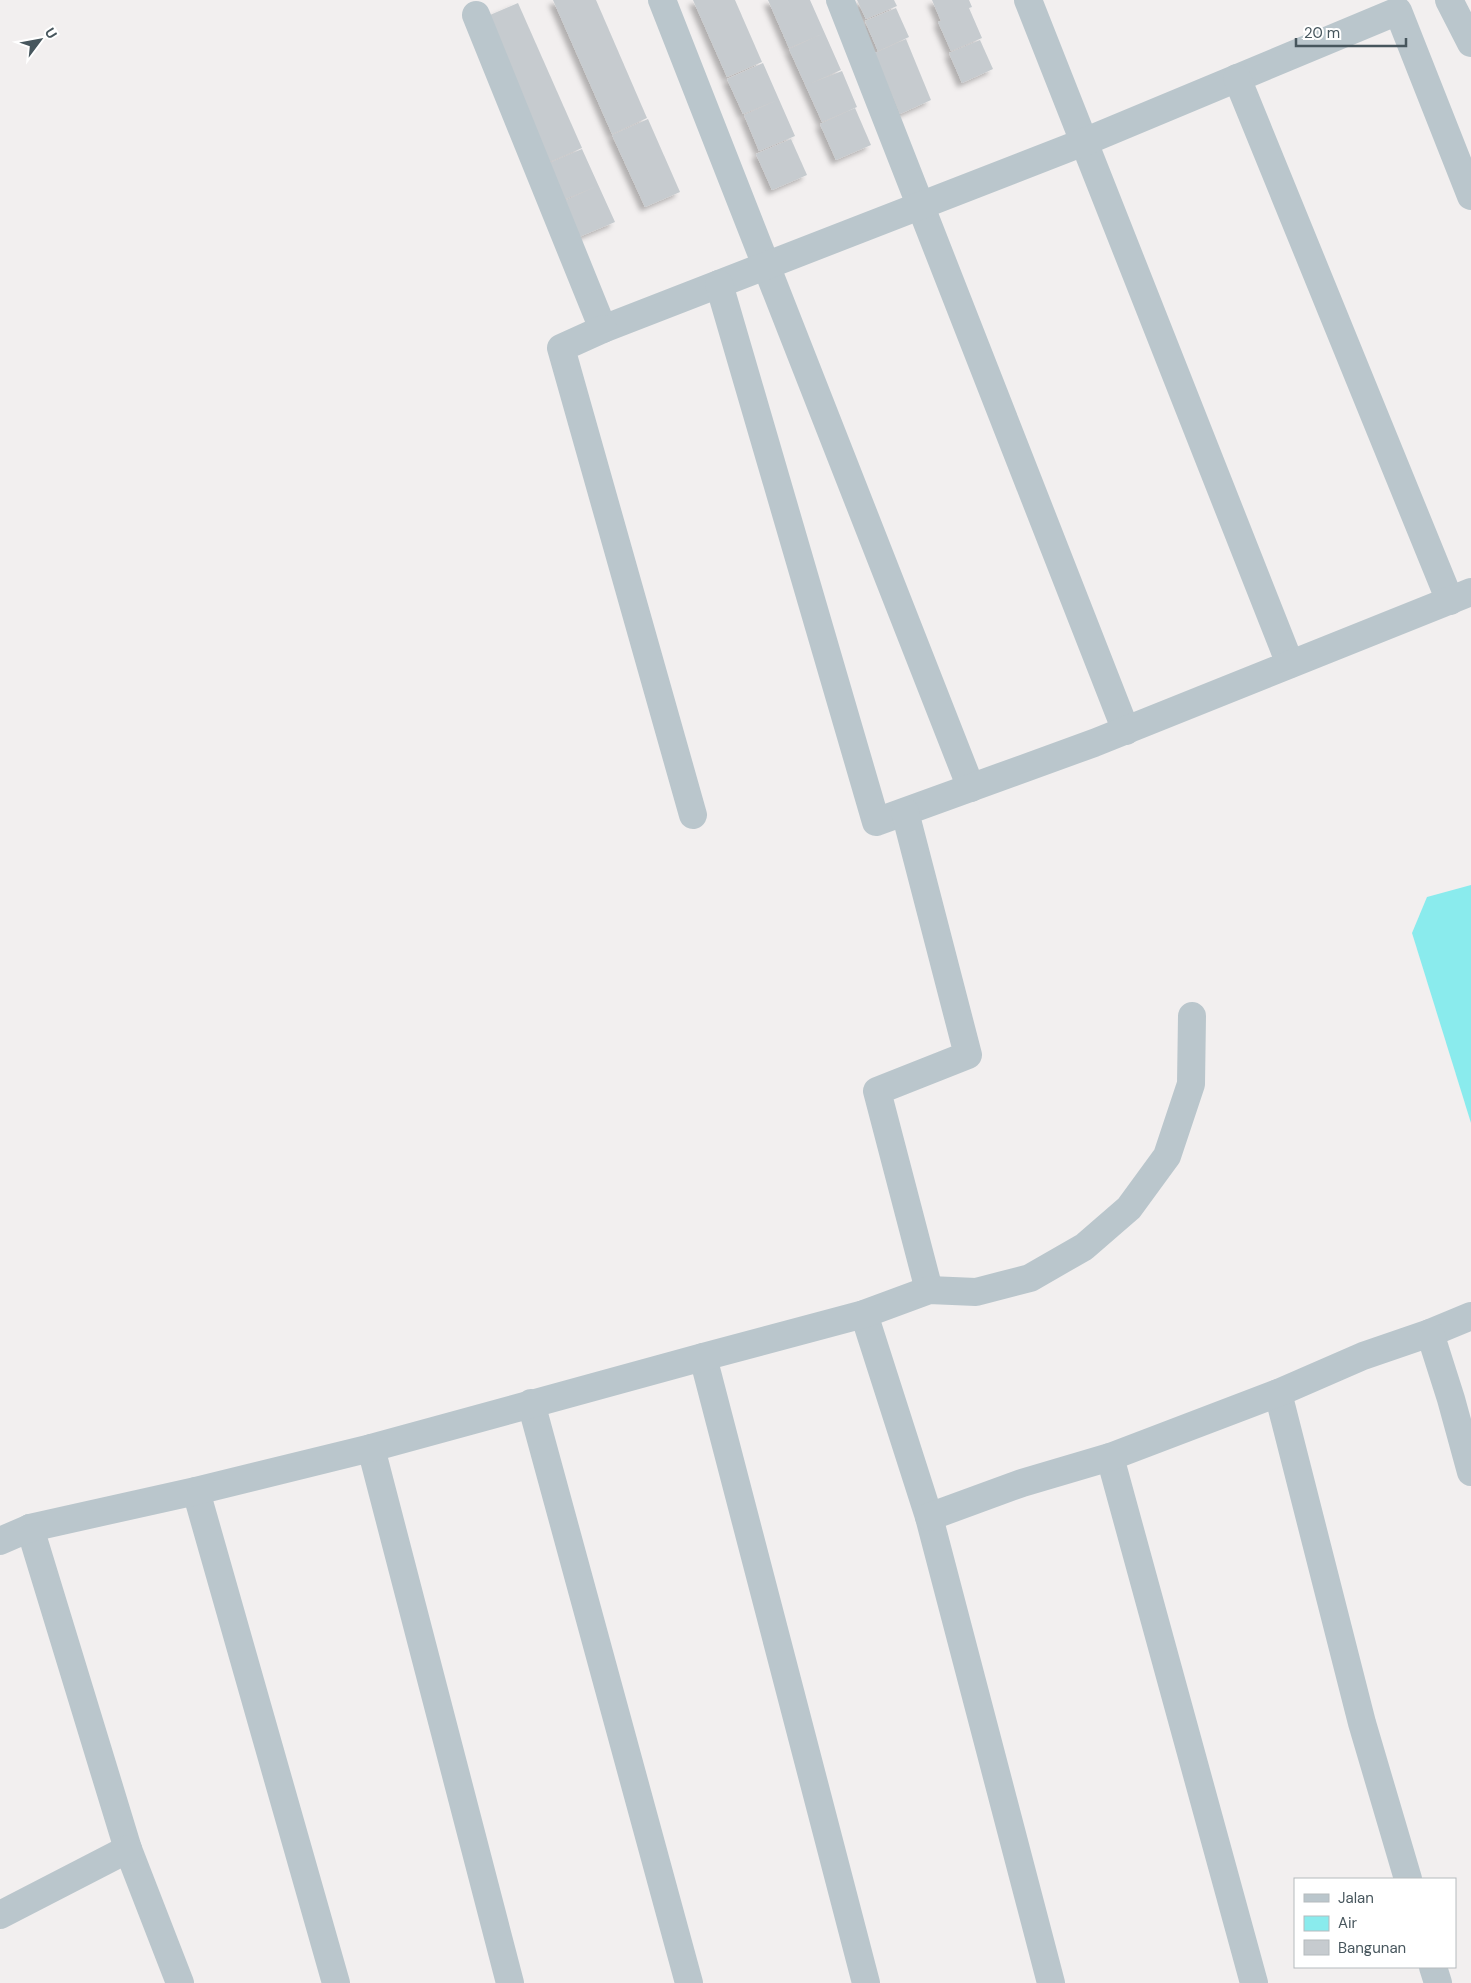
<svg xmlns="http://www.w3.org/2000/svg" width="1471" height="1983" font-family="'DM Sans',sans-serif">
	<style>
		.water { fill: #8aebed }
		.building { fill: #c6cbcf; filter: url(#shadow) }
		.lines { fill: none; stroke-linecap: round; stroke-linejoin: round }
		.minor { stroke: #bac6cc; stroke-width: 28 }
	</style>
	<defs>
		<filter id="shadow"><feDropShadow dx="-4.5" dy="4.5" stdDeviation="2.5" flood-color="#0004"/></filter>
	</defs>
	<rect width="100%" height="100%" fill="#f2efef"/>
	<path class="water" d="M1471 885V1123L1412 933 1427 897Z"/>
	<g class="building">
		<path d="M553 0H596L647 118 612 134Z"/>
		<path d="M693 0H735L762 62 727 77Z"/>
		<path d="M768 0H810L841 70 809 84 842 71 857 107 822 122 789 49 822 34 789 48Z"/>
		<path d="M857 0H894L897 6 866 19Z"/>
		<path d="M932 0H969L972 7 969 8 982 38 951 51 938 22 941 21Z"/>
		<path d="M518 3 582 148 547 163 483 18Z"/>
		<path d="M896 8 909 37 878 51 865 21Z"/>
		<path d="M906 39 931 100 900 114 875 53Z"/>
		<path d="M980 40 993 69 962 83 949 53Z"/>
		<path d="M763 63 795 136 759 151 744 115 775 101 743 114 727 79Z"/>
		<path d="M855 108 871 145 836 160 820 124Z"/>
		<path d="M648 119 680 192 645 207 612 135Z"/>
		<path d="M791 139 807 175 772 190 756 154Z"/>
		<path d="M582 149 615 222 579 237 564 201 595 187 563 200 547 164Z"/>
	</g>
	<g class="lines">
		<g class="minor">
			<path d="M662 0 971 788"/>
			<path d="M840 0 1126 731"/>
			<path d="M1028 0 1290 664"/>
			<path d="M1449 0 1471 43"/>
			<path d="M476 15 603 329 1084 142 1398 11 1471 196"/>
			<path d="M1237 78 1450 601"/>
			<path d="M719 284 876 822 1094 743 1471 592"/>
			<path d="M603 329 561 348 693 815"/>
			<path d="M905 812 968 1055 877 1091 929 1290"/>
			<path d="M864 1314 929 1517 1051 1983"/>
			<path d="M1430 1333 1471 1316"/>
			<path d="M703 1357 866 1983"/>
			<path d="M1278 1393 1362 1723 1408 1879"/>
			<path d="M531 1403 689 1983"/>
			<path d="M371 1448 510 1983"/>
			<path d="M1110 1457 1254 1983"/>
			<path d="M196 1491 336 1983"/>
			<path d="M929 1517 1022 1483 1110 1457 1278 1393 1363 1356 1430 1333 1451 1399 1471 1472"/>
			<path d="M30 1528 128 1849 180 1983"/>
			<path d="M0 1541 30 1528 196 1491 371 1448 703 1357 864 1314 929 1290 976 1292 1030 1278 1084 1247 1129 1208 1167 1156 1191 1084 1192 1016"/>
			<path d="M0 1915 128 1849"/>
			<path d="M1433 1967 1438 1983"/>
		</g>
	</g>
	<rect x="1294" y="1878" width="162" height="90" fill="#ffffff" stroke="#b5bbbe"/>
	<rect x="1304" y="1894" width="25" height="8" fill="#bac6cc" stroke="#b5bbbe"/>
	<text x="1338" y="1903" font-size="15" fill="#47565d">Jalan</text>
	<rect x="1304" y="1916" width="25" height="15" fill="#8aebed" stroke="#b5bbbe"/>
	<text x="1338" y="1928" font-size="15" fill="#47565d">Air</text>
	<rect x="1304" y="1940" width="25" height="15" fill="#c6cbcf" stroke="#b5bbbe"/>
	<text x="1338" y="1953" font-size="15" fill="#47565d">Bangunan</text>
	<g transform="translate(40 40) rotate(58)" stroke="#ffffff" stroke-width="4" paint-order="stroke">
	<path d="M0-4L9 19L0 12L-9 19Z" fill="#47565d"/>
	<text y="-8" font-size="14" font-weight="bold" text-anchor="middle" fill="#47565d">U</text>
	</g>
	<path d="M1296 38v8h110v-8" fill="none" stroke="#47565d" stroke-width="2.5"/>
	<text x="1304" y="38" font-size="15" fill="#47565d" stroke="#ffffff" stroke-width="4" paint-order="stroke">20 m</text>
</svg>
